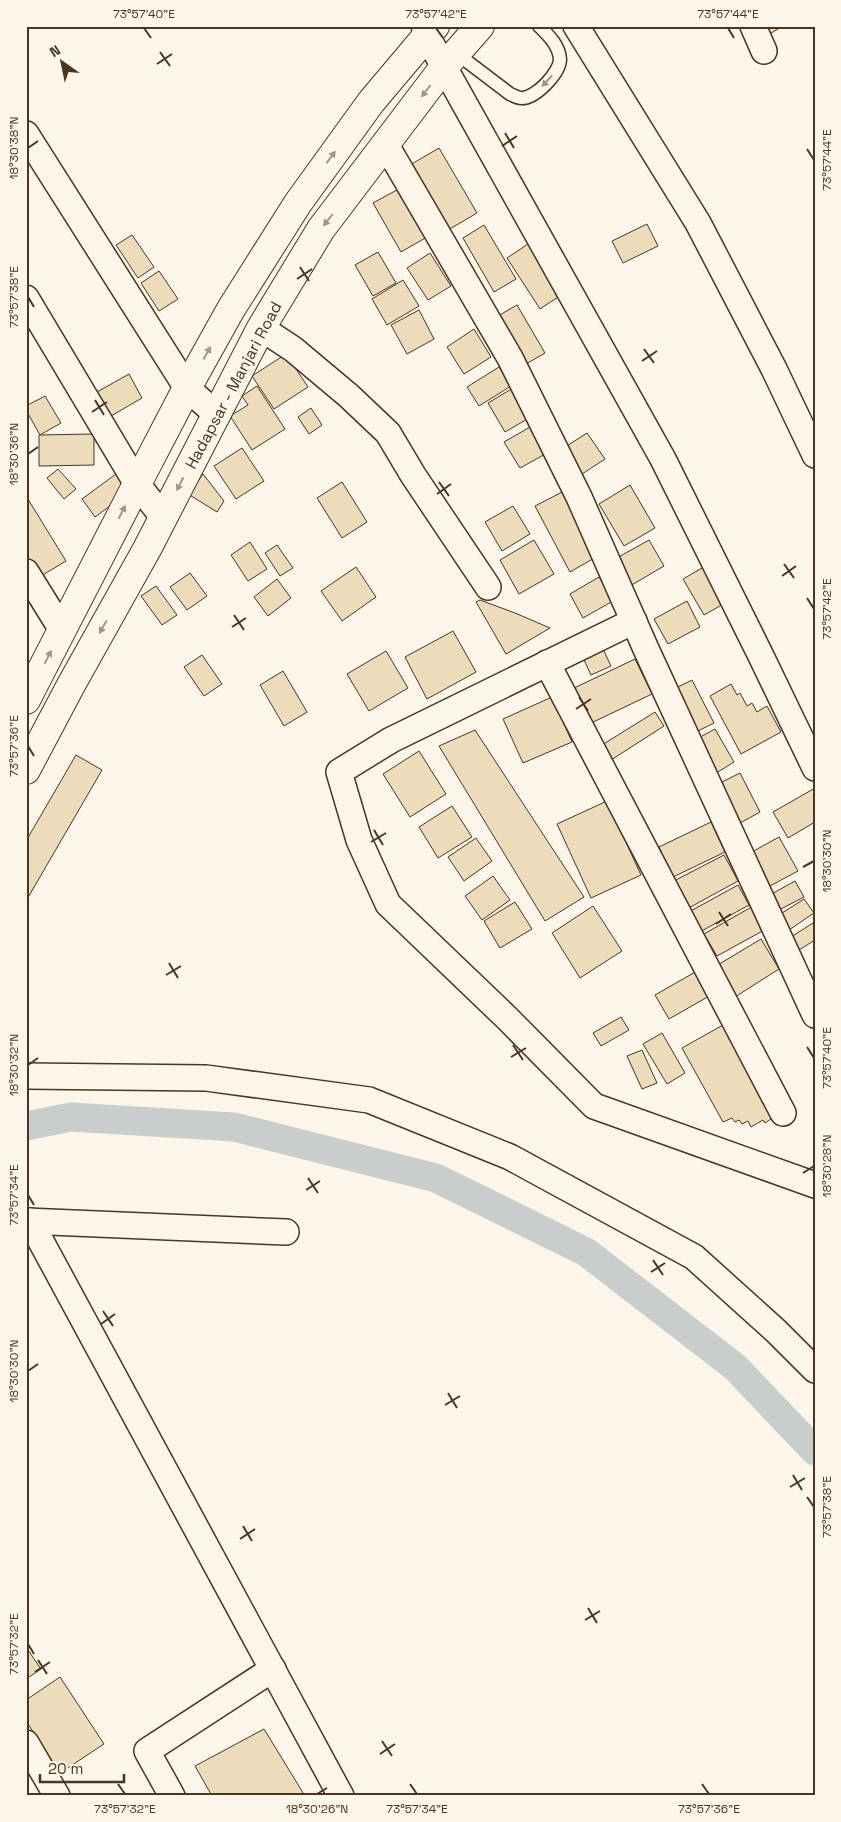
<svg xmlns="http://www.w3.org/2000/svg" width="841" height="1822" font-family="'Space Grotesk',sans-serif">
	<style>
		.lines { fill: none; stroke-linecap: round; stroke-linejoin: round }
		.canal { stroke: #c9cecd; stroke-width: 29 }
		.building { fill: #ecdcbc; stroke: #4a3520 }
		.lane-casing { stroke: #4a3520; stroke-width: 15 }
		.street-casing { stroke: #4a3520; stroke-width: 28 }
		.primary-casing { stroke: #4a3520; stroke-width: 30 }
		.lane { stroke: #fbf6e9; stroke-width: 12 }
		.street { stroke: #fbf6e9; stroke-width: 25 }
		.primary { stroke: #fbf6e9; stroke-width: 28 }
		.oneway { fill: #a29684 }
		.ticks { fill: none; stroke: #4a3520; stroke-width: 2 }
		.labels { text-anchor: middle; stroke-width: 4; stroke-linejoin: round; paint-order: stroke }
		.street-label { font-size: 16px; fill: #4a3520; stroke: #fbf6e9 }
		.neatline { fill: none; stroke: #4a3520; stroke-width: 2 }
		.ticks-label { font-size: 12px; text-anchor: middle; fill: #4a3520 }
	</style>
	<rect width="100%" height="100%" fill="#fbf6e9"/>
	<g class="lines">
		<path class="canal" d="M26 1126 71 1117 234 1127 436 1178 586 1252 735 1367 815 1451"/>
	</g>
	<g class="building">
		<path d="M763 26H783L768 35Z"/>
		<path d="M439 148 477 213 448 230 410 165Z"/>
		<path d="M406 185 434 233 401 252 373 203Z"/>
		<path d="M647 224 658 246 623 263 612 241Z"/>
		<path d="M484 225 516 279 494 292 463 238Z"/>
		<path d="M132 235 154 267 138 278 116 245Z"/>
		<path d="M531 242 564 293 540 309 507 258Z"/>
		<path d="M378 252 396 283 373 296 355 265Z"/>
		<path d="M430 253 451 286 428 300 407 268Z"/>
		<path d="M159 271 178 299 159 311 141 283Z"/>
		<path d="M403 280 419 306 387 325 372 299Z"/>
		<path d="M517 305 545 353 526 364 498 316Z"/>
		<path d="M419 310 434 339 407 354 391 325Z"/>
		<path d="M474 329 491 357 464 374 447 347Z"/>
		<path d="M286 354 308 387 274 409 252 376Z"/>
		<path d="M499 367 511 386 479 406 467 387Z"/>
		<path d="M129 374 142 398 111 416 97 392Z"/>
		<path d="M518 385 536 414 505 432 488 403Z"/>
		<path d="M257 386 285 429 252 450 230 416 248 405 242 396Z"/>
		<path d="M45 396 61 423 40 435 26 410V406Z"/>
		<path d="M311 408 322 425 309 434 298 417Z"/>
		<path d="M537 423 549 452 520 468 504 442Z"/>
		<path d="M587 433 605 459 579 476 562 449Z"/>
		<path d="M94 434V465L39 466V435Z"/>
		<path d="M242 448 264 481 236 499 214 466Z"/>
		<path d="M58 469 76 489 64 499 47 478Z"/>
		<path d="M120 471 133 489 95 517 82 499Z"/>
		<path d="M203 474 224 501 217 512 188 494Z"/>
		<path d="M342 482 367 522 342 538 317 498Z"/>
		<path d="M630 485 655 528 624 546 599 504Z"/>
		<path d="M568 489 596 557 570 572 535 506Z"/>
		<path d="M26 496 66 561 36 579 26 562Z"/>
		<path d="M513 506 530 534 502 551 485 522Z"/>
		<path d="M534 540 554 574 519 594 500 560Z"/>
		<path d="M649 540 664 566 630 586 615 559Z"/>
		<path d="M250 542 267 569 248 581 231 555Z"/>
		<path d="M277 545 293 568 280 576 265 553Z"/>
		<path d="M709 564 727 602 704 615 683 579Z"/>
		<path d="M356 567 376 597 342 621 321 591Z"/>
		<path d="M190 573 207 596 187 610 170 587Z"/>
		<path d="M599 577 613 601 583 618 570 594Z"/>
		<path d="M277 579 291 598 268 616 254 597Z"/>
		<path d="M156 586 177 615 162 625 141 596Z"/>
		<path d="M480 600 515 613 550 628 506 654 476 602Z"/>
		<path d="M687 601 700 627 668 644 654 619Z"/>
		<path d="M453 631 476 672 427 699 405 657Z"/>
		<path d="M603 649 611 666 591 675 584 660Z"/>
		<path d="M386 651 408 688 369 711 347 674Z"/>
		<path d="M202 655 222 684 204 696 184 667Z"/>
		<path d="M635 659 652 694 587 725 570 690Z"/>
		<path d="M283 671 307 712 284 726 260 685Z"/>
		<path d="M692 680 714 723 692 734 670 691Z"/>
		<path d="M731 684 737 695 740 693 747 706 752 703 757 712 767 706 781 732 741 754 710 696Z"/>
		<path d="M552 697 572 742 523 763 503 719Z"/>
		<path d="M655 712 664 726 611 760 602 745Z"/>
		<path d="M715 729 734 762 713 775 693 741Z"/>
		<path d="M475 730 584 897 545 921 439 746Z"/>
		<path d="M419 751 446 794 410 817 383 774Z"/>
		<path d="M76 755 102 770 26 901V841Z"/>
		<path d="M740 773 760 812 733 827 712 787Z"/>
		<path d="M815 788V822L788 838 773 812Z"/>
		<path d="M607 801 641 875 591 898 557 824Z"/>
		<path d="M452 806 472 837 438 858 419 827Z"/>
		<path d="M711 822 725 852 673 877 659 847Z"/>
		<path d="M779 837 798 871 768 887 750 853Z"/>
		<path d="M476 838 492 861 464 881 448 857Z"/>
		<path d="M724 855 738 881 685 910 670 883Z"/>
		<path d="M493 876 510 900 482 920 465 896Z"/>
		<path d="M795 881 804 897 777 911 768 896Z"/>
		<path d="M738 885 749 905 698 933 687 913Z"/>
		<path d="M804 899 814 913 789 930 779 915Z"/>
		<path d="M515 902 532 929 500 948 484 921Z"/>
		<path d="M755 905 768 928 717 956 704 934Z"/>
		<path d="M593 906 622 951 580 978 552 933Z"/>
		<path d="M813 923 815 926V940L799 950 791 937Z"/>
		<path d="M761 939 779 969 735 997 716 966Z"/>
		<path d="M697 971 711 995 669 1019 655 995Z"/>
		<path d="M621 1017 629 1030 601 1046 593 1033Z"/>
		<path d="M723 1025 774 1117 765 1123 763 1120 751 1127 748 1121 742 1124 739 1120 735 1122 732 1118 723 1122 682 1048Z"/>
		<path d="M662 1033 685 1073 667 1084 643 1044Z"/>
		<path d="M642 1050 657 1083 642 1089 627 1056Z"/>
		<path d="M26 1647 41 1669 26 1679Z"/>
		<path d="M60 1677 104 1744 60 1773 26 1721V1700Z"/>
		<path d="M264 1729 305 1796H212L195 1766Z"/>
	</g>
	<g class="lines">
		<defs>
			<path id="lane" d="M456 53 510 94C513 95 517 98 521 98 535 99 560 73 560 59 559 45 548 35 539 26"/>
			<g id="street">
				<path d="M424 26 427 36 444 67 663 459 761 656 815 768"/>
				<path d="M576 26 698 223 774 369 815 455"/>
				<path d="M753 26 764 51"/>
				<path d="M26 134 187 388 216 414"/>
				<path d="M386 145 510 358 579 497 646 649 815 1015"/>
				<path d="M26 298 137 484 163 517"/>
				<path d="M261 328 293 349 349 396 388 433 413 475 488 587"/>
				<path d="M26 572 62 630"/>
				<path d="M634 621 391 740 339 772 359 840 388 904 507 1018 594 1106 815 1185"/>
				<path d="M547 663 783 1113"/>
				<path d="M26 1076 206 1078 369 1100 510 1157 694 1257 776 1331 815 1370"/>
				<path d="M26 1221 286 1232"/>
				<path d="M30 1221 341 1796"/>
				<path d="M26 1743 57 1796"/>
				<path d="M172 1796 147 1751 273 1669"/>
			</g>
			<g id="primary">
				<path d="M26 700 137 484 187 388 231 309 298 203 371 102 435 26"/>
				<path d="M26 770 71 685 147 549 261 328 321 229 444 67 480 26"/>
			</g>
		</defs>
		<use href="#lane" class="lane-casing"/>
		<use href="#street" class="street-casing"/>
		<use href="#primary" class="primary-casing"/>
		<use href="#lane" class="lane"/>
		<use href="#street" class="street"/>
		<use href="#primary" class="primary"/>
	</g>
	<defs><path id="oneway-solid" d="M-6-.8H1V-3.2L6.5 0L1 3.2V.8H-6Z" transform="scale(1.25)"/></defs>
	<g class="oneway">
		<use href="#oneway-solid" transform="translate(547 81) rotate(133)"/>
		<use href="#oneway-solid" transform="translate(426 91) rotate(127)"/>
		<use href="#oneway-solid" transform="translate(331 157) rotate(-54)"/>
		<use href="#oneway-solid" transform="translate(328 220) rotate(128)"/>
		<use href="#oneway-solid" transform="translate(207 353) rotate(-61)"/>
		<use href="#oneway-solid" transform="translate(180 484) rotate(117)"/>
		<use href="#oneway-solid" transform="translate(122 512) rotate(-63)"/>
		<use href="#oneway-solid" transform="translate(103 627) rotate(119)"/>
		<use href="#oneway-solid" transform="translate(48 657) rotate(-63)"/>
	</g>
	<path class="ticks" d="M144 28 151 38M436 28 443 38M728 28 734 38M160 52 170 66M157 64 172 54M505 133 514 148M502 146 517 136M28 148 38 141M807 149 814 160M300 267 309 281M297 279 312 269M28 297 34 307M644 349 654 363M642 361 657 351M95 400 104 415M92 412 107 402M28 454 38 447M439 482 449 496M437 494 451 484M784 564 794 578M782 576 796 566M807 598 814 609M234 615 244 630M232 627 246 618M579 697 588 711M576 709 591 699M28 746 34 756M374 830 383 845M371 842 386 833M803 867 814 861M719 912 728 926M716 924 731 914M169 963 178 978M166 975 181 966M513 1045 523 1060M807 1047 814 1058M511 1057 526 1048M28 1065 38 1058M803 1173 814 1166M308 1178 318 1193M306 1190 320 1181M28 1195 34 1205M653 1260 663 1275M651 1272 665 1263M103 1311 113 1326M101 1324 115 1314M28 1371 38 1364M448 1393 457 1408M445 1405 460 1396M793 1475 802 1490M790 1487 805 1478M807 1497 814 1507M243 1526 252 1541M240 1539 255 1529M588 1608 597 1623M585 1620 600 1611M28 1644 34 1654M38 1660 47 1674M35 1672 50 1662M382 1741 392 1756M380 1754 395 1744M118 1784 125 1794M410 1784 417 1794M702 1784 709 1794M317 1794 327 1788"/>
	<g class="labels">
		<g class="street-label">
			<text transform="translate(233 385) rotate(-62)" y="6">Hadapsar - Manjari Road</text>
		</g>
	</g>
	<rect width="841" height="1822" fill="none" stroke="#fbf6e9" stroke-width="55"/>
	<g transform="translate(62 62) rotate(327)" stroke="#fbf6e9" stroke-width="4" paint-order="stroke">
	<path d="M0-4L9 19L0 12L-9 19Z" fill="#4a3520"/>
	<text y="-8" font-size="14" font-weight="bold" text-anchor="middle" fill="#4a3520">N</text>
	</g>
	<path d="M40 1774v8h84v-8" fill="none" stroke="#4a3520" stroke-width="2.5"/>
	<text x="48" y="1774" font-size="15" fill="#4a3520" stroke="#fbf6e9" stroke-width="4" paint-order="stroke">20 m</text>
	<rect x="28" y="28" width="786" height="1766" class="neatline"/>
	<g class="ticks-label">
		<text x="144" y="18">73°57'40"E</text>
		<text x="436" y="18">73°57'42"E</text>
		<text x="728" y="18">73°57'44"E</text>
		<text transform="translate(14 148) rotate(-90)" y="4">18°30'38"N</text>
		<text transform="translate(827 160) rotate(-90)" y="4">73°57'44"E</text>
		<text transform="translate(14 297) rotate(-90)" y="4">73°57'38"E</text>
		<text transform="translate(14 454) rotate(-90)" y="4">18°30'36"N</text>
		<text transform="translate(827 609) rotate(-90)" y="4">73°57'42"E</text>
		<text transform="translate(14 746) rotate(-90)" y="4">73°57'36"E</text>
		<text transform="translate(827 861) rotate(-90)" y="4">18°30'30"N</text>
		<text transform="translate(827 1058) rotate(-90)" y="4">73°57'40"E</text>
		<text transform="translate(14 1065) rotate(-90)" y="4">18°30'32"N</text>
		<text transform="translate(827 1166) rotate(-90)" y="4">18°30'28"N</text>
		<text transform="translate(14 1195) rotate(-90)" y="4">73°57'34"E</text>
		<text transform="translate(14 1371) rotate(-90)" y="4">18°30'30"N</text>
		<text transform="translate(827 1507) rotate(-90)" y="4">73°57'38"E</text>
		<text transform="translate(14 1644) rotate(-90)" y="4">73°57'32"E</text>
		<text x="125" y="1813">73°57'32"E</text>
		<text x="317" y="1813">18°30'26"N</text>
		<text x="417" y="1813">73°57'34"E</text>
		<text x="709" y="1813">73°57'36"E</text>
	</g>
</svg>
